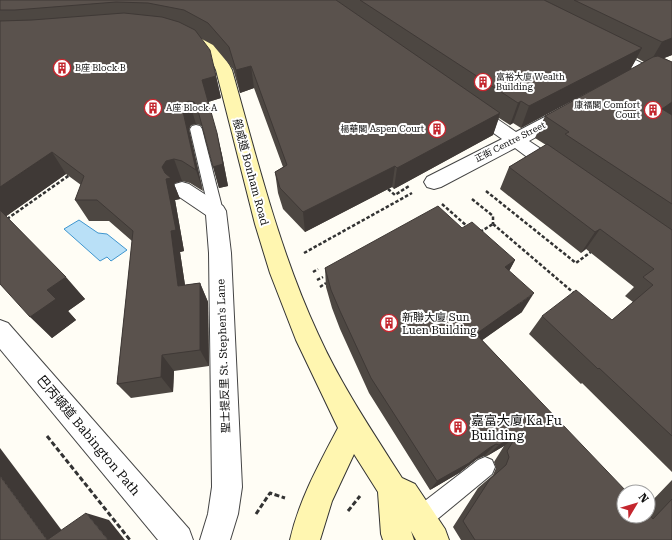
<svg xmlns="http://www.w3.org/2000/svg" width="672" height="540" font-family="'Roboto Serif','Noto Sans TC',serif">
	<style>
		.water { fill: #b9e0f7; stroke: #3f96cf }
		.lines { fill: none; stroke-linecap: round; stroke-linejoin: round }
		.lane-casing { stroke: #444; stroke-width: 2 }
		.street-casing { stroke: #444; stroke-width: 2 }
		.secondary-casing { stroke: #333; stroke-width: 2 }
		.path-far1 { stroke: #333; stroke-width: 2.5; stroke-dasharray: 3.5 2; stroke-linecap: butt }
		.path { stroke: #333; stroke-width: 3; stroke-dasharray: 5 2.5; stroke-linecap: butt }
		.lane { fill: #fff; fill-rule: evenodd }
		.street { fill: #fff; fill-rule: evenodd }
		.secondary { fill: #fff6b0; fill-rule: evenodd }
		.wall { fill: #4d4742; fill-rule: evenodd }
		.shaded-wall { fill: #3f3936 }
		.building { fill: #5a524d; stroke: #3f3936 }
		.labels { text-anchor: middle; stroke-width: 4; stroke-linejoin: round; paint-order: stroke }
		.far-poi-label { font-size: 9px; fill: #111; stroke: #fff; text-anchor: start }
		.far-street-label { font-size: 9px; fill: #111; stroke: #fff }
		.street-label { font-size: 11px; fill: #111; stroke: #fff }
		.poi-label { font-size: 11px; fill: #111; stroke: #fff; text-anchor: start }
		.near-poi-label { font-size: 13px; fill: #111; stroke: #fff; text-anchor: start }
		.near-street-label { font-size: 13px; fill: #111; stroke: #fff }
	</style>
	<rect width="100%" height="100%" fill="#fffdf5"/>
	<path class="water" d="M79 220 98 233 107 234 127 250 111 261 107 257 100 261 64 229Z"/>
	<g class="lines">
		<defs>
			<g id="lane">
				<path d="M196 125 200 126 202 129 223 211 221 215 216 216 211 215 209 211 190 129 192 126Z"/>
				<path d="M485 457 492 460 495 467 492 474 429 526 421 529 413 526 410 518 413 510 478 460Z"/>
			</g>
			<g id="street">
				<path d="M607 46 672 78V89L666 87 602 53 600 50 602 47Z"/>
				<path d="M471 104 477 105 516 132 560 109 566 108 572 109 574 113 572 117 529 141 564 164 566 169 564 174 557 175 550 174 515 148 441 187 434 189 427 187 424 182 427 177 502 139 465 113 463 109 465 105Z"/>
				<path d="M182 182 189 184 223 206 226 211 231 253 242 487 238 514 230 540H200L208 514 212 487 209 253 206 215 175 194 172 189 175 184Z"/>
				<path d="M0 320 8 323 189 529 193 540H158L0 349Z"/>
			</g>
			<path id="secondary" d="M176 25C202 31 220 46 232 70 257 159 279 250 318 334 341 385 372 431 402 478L415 484 445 529 449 540H416L411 531 414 540H383L381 534 378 492 354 454 332 501 320 540H290C299 500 319 464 338 428L296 340 270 273 255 224 216 70C210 56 201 44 186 37 180 35 172 34 169 29L171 26Z"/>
		</defs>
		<use href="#lane" class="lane-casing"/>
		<use href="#street" class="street-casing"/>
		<use href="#secondary" class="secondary-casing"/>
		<g class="path-far1">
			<path d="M388 189 395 195 409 186"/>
			<path d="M486 191 576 263 592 251"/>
			<path d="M472 199 493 216V224"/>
			<path d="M442 204 468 227"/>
			<path d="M7 219 71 174"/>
			<path d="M493 224 575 294"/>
			<path d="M480 232 493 224"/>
			<path d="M304 253 412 193"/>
			<path d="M313 272 318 269"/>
			<path d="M317 280 323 277"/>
			<path d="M320 287 326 283"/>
		</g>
		<g class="path">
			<path d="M47 436 130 540"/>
			<path d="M348 511 360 496"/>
			<path d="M256 514 270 493 285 498"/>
		</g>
		<use href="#lane" class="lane"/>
		<use href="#street" class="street"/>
		<use href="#secondary" class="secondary"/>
	</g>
	<g class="wall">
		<path d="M0 0H672V55L664 58 672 62V472L582 383 581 384 529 334 542 316 612 320 633 302 625 296 634 287 586 249 581 253 500 189 509 167 546 145 535 138 545 116 607 82 521 128 513 123 510 125 499 118 493 135 394 189 392 187 305 232 283 209 278 193 275 172 283 167 254 88 240 93 233 69 213 45 200 38 216 76 221 98 208 102 222 155 228 186 219 188 203 127 200 125 196 124 191 125 189 129 203 191 190 183 182 181 175 183 174 184 180 199 175 200 184 251 180 252 185 285 200 283 208 302 209 366 174 371 173 392 131 398 117 384 132 241 109 221H89L75 200 81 185 66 174 6 216 85 299 68 311 76 320 52 338 0 284ZM637 58 644 62 630 70Z"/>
		<path d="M462 228 515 260 509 271 522 312 482 340 648 516V505L672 480V540H461L453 527 478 488 493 475 496 468 494 462 504 446 487 456H484L477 459 459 473 430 490 369 393 340 329 332 308 326 287 325 268Z"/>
	</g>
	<g class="shaded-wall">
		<path d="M672 38V55L649 64 662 42Z"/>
		<path d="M642 48 630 70 521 128 529 106Z"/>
		<path d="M251 66 254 88 240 93 236 70Z"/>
		<path d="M216 76 221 98 208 102 202 80Z"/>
		<path d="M189 101 196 124 191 125 189 129 203 191 196 170 182 107 184 103Z"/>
		<path d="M521 101 513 123 510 125 518 103Z"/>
		<path d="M672 102V115L662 109Z"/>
		<path d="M500 113 493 135 394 189 397 168Z"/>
		<path d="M217 133 222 155 228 186 219 188 213 167Z"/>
		<path d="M52 152 66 174 1 220 0 219V187Z"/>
		<path d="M174 159 182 181 175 183 174 184 180 199 175 200 184 251 180 252 188 305 178 286 162 167 166 161Z"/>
		<path d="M395 166 392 187 305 232 303 212Z"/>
		<path d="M600 229 586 249 581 253 595 232Z"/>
		<path d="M515 260 505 279V267Z"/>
		<path d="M66 277 85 299 68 311 76 320 52 338 30 317 47 290Z"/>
		<path d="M200 283 208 302 209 366 200 350Z"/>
		<path d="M534 293 522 312 467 351 476 334Z"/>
		<path d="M162 355 174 371 173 392 161 377Z"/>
		<path d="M517 435 504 446 487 456 499 445Z"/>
		<path d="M496 444 484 456 477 459 459 473 430 490 437 481 489 448Z"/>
		<path d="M0 448 69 540H47L0 476Z"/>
		<path d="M86 513 109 520 125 540H108Z"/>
	</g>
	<g class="building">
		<path d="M0 0H336L500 113 397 168 395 166 303 212 280 188 275 172 287 165 251 66 236 70 229 47 208 23 184 10 148 3 116 2 15 10H0Z"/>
		<path d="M360 0H544L642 48 529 106 521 101 518 103Z"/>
		<path d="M574 0H672V38L662 42Z"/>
		<path d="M124 13 162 17 179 22 195 30 210 50 216 76 202 80 217 133 223 164 213 167 197 107 194 102 189 101 184 103 182 107 196 170 182 161 174 159 166 161 162 167 165 173 171 178 166 179 176 230 171 231 178 286 200 283V350L162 355 161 377 117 384 133 231 97 200H75L84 176 52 152 0 187V21L32 20Z"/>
		<path d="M658 56 672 62V102L662 109 672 115V204L565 134 569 132 545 116 653 57Z"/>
		<path d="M547 144 672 230V436L599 368 598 369 542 316 576 290 612 320 653 285 643 277 654 269 600 229 595 232 509 167Z"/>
		<path d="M438 206 462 228 472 222 515 260 505 267 534 293 476 334 627 492H624V516H648V513L653 519 672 499V540H475L463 521 490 479 506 465 509 457 507 451 517 435 499 445 496 444 489 448 469 463 437 481 371 378 340 311 331 290 325 268Z"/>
		<path d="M0 210 66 277 47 290 56 299 30 317 0 284Z"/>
		<path d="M0 476 47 540H0Z"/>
		<path d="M86 513 108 540H47Z"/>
	</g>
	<defs>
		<symbol id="building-ring" viewBox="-11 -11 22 22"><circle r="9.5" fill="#fff" stroke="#c4262e" stroke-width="1.5"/><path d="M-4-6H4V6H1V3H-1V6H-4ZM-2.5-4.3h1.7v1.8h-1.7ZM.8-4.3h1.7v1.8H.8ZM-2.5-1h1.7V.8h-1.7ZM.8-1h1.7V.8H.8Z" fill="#c4262e"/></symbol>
	</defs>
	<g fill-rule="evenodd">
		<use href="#building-ring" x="52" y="58" width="20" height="20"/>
		<use href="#building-ring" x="473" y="72" width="20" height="20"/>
		<use href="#building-ring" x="143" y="98" width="20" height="20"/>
		<use href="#building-ring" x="643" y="100" width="20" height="20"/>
		<use href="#building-ring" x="427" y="119" width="20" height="20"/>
		<use href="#building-ring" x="379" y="313" width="20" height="20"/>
		<use href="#building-ring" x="448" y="417" width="20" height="20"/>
	</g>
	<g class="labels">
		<g class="far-poi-label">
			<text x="75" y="71">B座 Block B</text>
			<text x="496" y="80">富裕大廈 Wealth<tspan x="496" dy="10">Building</tspan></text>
			<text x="640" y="108" text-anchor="end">康福閣 Comfort<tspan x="640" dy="10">Court</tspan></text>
			<text x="166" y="111">A座 Block A</text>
			<text x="424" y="132" text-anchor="end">楊華閣 Aspen Court</text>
		</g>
		<g class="far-street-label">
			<text transform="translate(510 142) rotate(-27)" y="3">正街 Centre Street</text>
		</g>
		<g class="street-label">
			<text transform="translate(251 172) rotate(75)" y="4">般咸道 Bonham Road</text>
			<text transform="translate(223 356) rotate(-92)" y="4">聖士提反里 St. Stephen's Lane</text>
		</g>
		<g class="poi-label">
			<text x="402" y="321">新聯大廈 Sun<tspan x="402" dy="13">Luen Building</tspan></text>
		</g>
		<g class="near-poi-label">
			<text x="471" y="425">嘉富大廈 Ka Fu<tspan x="471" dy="15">Building</tspan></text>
		</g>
		<g class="near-street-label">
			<text transform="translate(89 435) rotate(50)" y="5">巴丙頓道 Babington Path</text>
		</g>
	</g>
	<g transform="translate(636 504) rotate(52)"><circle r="19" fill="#ffffff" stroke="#a0a0a0"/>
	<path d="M0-3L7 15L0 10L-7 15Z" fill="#c4262e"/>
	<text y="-6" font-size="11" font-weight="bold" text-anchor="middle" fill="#111111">N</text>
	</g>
</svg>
